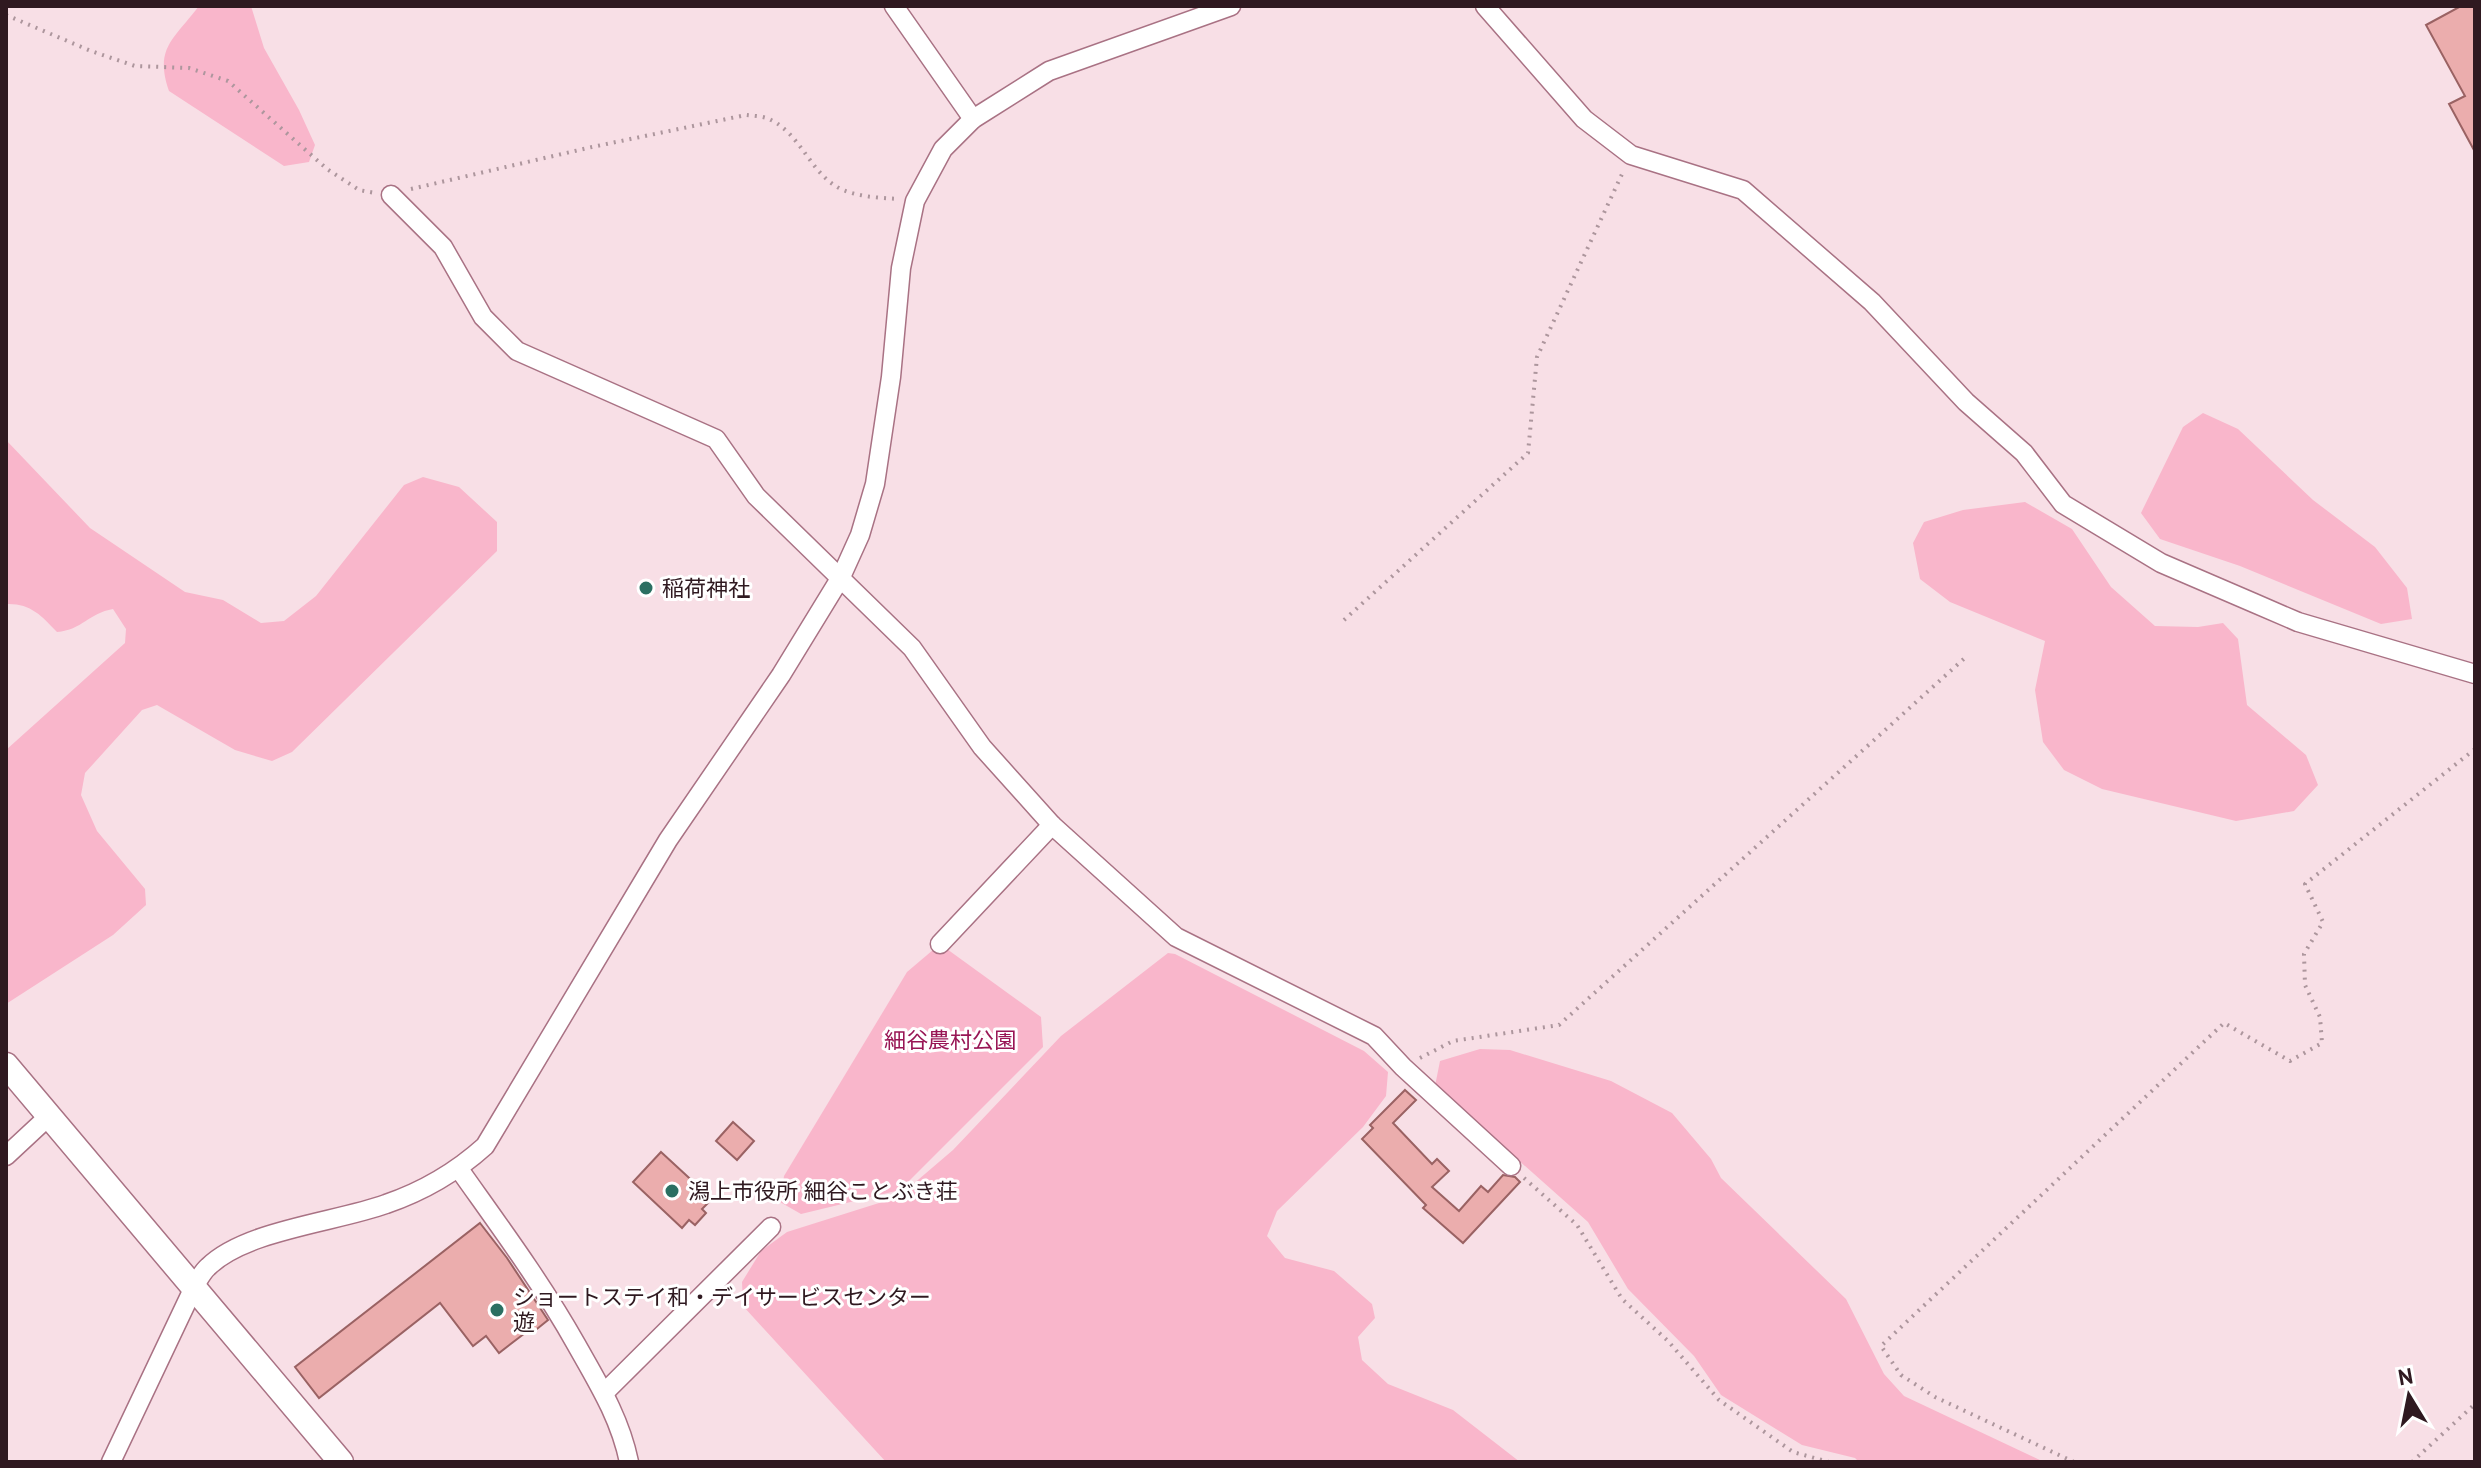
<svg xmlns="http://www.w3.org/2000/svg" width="2481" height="1468" font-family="'PT Sans','Noto Sans JP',sans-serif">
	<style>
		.green { fill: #f9b6cb }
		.building { fill: #ebadad; stroke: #9a6263; stroke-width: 2 }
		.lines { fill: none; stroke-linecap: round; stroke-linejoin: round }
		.minor-casing { stroke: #a97284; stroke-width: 21 }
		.tertiary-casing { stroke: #a97284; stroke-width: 27 }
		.path { stroke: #ad969d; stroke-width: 4; stroke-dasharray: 2 6; stroke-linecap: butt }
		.minor { stroke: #fff; stroke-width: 18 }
		.tertiary { stroke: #fff; stroke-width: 24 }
		.poi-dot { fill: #2b6f62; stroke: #fff; stroke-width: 3 }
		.labels { text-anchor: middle; stroke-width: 6; stroke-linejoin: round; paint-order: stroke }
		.poi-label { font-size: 22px; fill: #2f1920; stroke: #fff; text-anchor: start }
		.park-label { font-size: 22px; fill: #981655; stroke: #fff }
	</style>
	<rect width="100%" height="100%" fill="#f8dfe6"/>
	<g class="green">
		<path d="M199 6H251L264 48 299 110 315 145 309 162 284 166 169 91C154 48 174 39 199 6Z"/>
		<path d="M2203 413 2238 429 2313 500 2375 547 2407 588 2412 619 2381 624 2240 566 2160 539 2141 513 2183 427Z"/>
		<path d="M6 440 90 528 185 592 223 600 261 623 284 621 316 596 404 485 423 477 459 487 497 522V551L292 752 272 761 235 750 157 705 142 710 85 773 81 795 97 831 145 889 146 905 113 935 6 1004V750L125 643 126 629 113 609C89 613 82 630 57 632 41 615 30 603 6 604Z"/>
		<path d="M2025 502 2072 529 2111 587 2155 626 2198 627 2223 623 2238 639 2247 705 2306 755 2318 785 2294 811 2236 821 2102 789 2064 770 2043 742 2035 690 2045 641 1950 602 1920 579 1913 543 1924 522 1963 510Z"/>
		<path d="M940 944 1041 1017 1043 1047 900 1190 801 1214 780 1202 784 1176 907 972Z"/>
		<path d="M1168 953 1175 954 1364 1051 1388 1072 1386 1096 1363 1127 1277 1211 1267 1236 1285 1258 1334 1271 1372 1304 1375 1318 1358 1337 1362 1360 1388 1384 1453 1410 1520 1462H886L743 1306 742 1282 761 1251 787 1232 898 1197 953 1150 1061 1036Z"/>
		<path d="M1480 1049 1510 1050 1611 1081 1672 1113 1711 1159 1721 1178 1846 1299 1884 1374 1904 1396 2044 1462H1859L1855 1458 1802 1445 1721 1395 1694 1356 1628 1289 1588 1222 1435 1086 1440 1061Z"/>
	</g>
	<g class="building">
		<path d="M2461 6H2475V152L2449 104 2465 96 2426 25Z"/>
		<path d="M1405 1090 1416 1100 1393 1123 1432 1164 1437 1159 1449 1171 1432 1187 1459 1211 1481 1186 1488 1192 1503 1175 1515 1177 1520 1182 1463 1243 1423 1208 1426 1205 1362 1139 1373 1128 1370 1125Z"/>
		<path d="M733 1122 754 1141 737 1160 716 1141Z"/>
		<path d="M661 1152 712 1199 702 1209 706 1213 695 1225 689 1220 682 1228 633 1182Z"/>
		<path d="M480 1223 507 1258 548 1320 532 1333 529 1330 499 1353 486 1336 473 1346 440 1303 319 1398 295 1367Z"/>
	</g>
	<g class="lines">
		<defs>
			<g id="minor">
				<path d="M894 6 973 119"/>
				<path d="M1485 6 1584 119 1631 155 1743 190 1872 302 1966 402 2024 453 2063 504 2161 563 2254 603 2298 622 2475 674"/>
				<path d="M391 195 443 247 483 317 517 351 716 439 756 496 912 648 982 747 1052 825 1176 937 1374 1036 1403 1067 1511 1166"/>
				<path d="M940 944 1052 825"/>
				<path d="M6 1156 49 1116"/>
				<path d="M459 1169C500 1227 541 1282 576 1344 598 1383 620 1418 629 1462"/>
				<path d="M605 1392 771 1227"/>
				<path d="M111 1462 194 1287C198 1281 202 1272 208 1267 245 1230 337 1222 386 1204 424 1191 455 1173 485 1146L668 840 781 675 841 577 860 535 875 484 891 377 901 268 915 201 943 149 973 119 1049 71 1231 6"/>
			</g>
			<path id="tertiary" d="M6 1065 341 1462"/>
		</defs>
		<use href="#minor" class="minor-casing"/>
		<use href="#tertiary" class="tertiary-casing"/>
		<g class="path">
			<path d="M6 15 91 51 135 66 189 68 228 81 327 169 359 190 375 193"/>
			<path d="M411 189 592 147 746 115C754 116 764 116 771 120 802 135 811 176 843 190 860 197 881 198 899 199"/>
			<path d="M1344 620 1528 453 1537 357 1623 172"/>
			<path d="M1420 1058 1453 1041 1559 1025 1967 656"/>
			<path d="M1524 1178 1577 1225 1622 1299 1668 1341 1719 1400 1793 1452 1829 1462"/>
			<path d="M2074 1462 1935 1397 1901 1375 1881 1346 2224 1023 2290 1061 2322 1043 2320 1017 2305 985 2304 954 2323 922 2305 884 2475 749"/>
			<path d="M2412 1462 2475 1404"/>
		</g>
		<use href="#minor" class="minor"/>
		<use href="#tertiary" class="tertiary"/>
	</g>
	<g class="poi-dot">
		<circle cx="646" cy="588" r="8"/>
		<circle cx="672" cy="1191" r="8"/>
		<circle cx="497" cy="1310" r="8"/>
	</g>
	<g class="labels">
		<g class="poi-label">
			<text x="662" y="596">稲荷神社</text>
			<text x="688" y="1199">潟上市役所 細谷ことぶき荘</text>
			<text x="513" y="1305">ショートステイ和・デイサービスセンター<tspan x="513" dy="25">遊</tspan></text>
		</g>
		<g class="park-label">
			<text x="950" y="1048">細谷農村公園</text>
		</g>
	</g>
	<rect width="2481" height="1468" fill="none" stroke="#2f1920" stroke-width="16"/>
	<g transform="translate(2409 1396) rotate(350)" stroke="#ffffff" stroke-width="6" paint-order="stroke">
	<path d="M0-6L14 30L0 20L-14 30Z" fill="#2f1920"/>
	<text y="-12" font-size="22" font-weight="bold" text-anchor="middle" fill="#2f1920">N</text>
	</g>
</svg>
